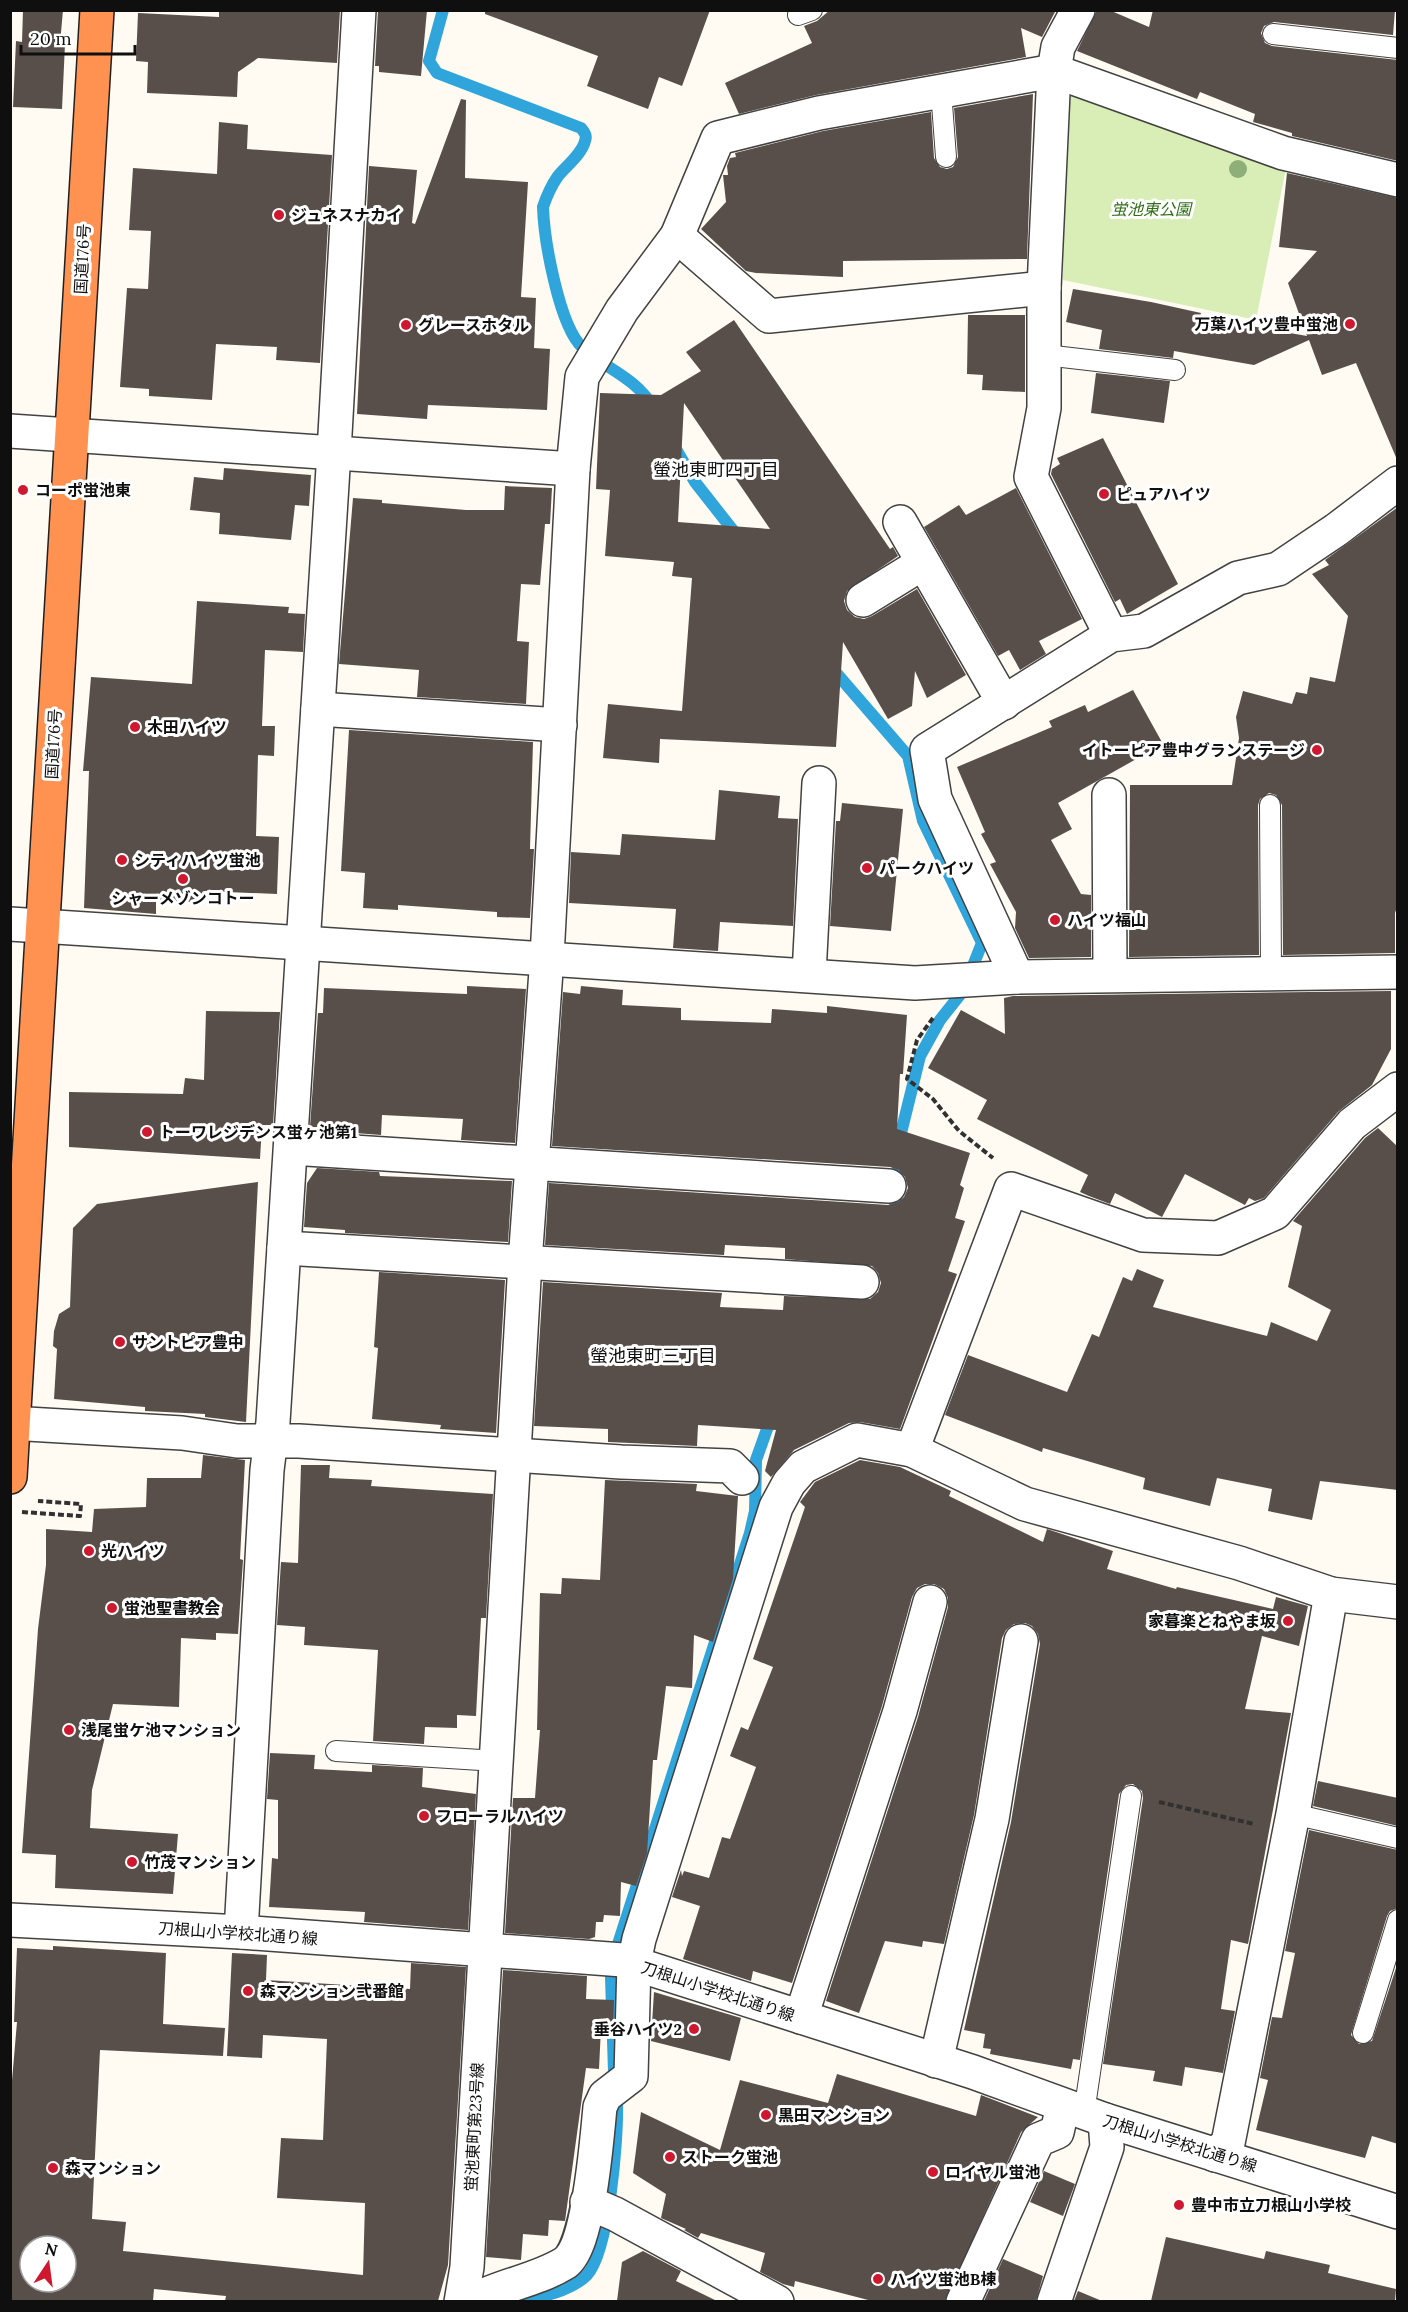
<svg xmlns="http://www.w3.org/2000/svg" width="1408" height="2312" font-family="Lora,'Noto Sans JP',serif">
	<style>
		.green { fill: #d8eeb6 }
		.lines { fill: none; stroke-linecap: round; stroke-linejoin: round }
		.stream { stroke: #30a5db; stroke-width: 12 }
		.building { fill: #594f4a; fill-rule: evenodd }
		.lane-casing { stroke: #424242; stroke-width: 22 }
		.street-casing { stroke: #424242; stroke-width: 36 }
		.highway-casing { stroke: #202020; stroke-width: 36 }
		.path { stroke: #313131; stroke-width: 4; stroke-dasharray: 6 3; stroke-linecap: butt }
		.lane { stroke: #fff; stroke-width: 20 }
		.street { stroke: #fff; stroke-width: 33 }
		.highway { stroke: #ff9250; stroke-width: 33 }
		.tree { fill: #8eae7a }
		.poi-dot { fill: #cf182f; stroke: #fff; stroke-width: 2 }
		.labels { text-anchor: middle; stroke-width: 6; stroke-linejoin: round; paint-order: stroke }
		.park-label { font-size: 16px; font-style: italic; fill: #316f18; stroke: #fff }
		.poi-label { font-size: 16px; font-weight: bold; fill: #0f0f0f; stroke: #fff; text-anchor: start }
		.street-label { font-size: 16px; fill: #0f0f0f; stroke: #fff }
		.neighbourhood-label { font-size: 18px; fill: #0f0f0f; stroke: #fff }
	</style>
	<rect width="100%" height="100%" fill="#fffbf2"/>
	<path class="green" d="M1071 93 1287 163 1256 320 1063 280 1065 103Z"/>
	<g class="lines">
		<g class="stream">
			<path d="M443 10 429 61 437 73 581 128C585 133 587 136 585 141 582 154 566 166 558 176 551 186 547 195 543 207 544 239 559 327 583 348 609 371 634 376 654 408"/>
			<path d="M673 444 695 482 739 538"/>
			<path d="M831 667 908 756 923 821 982 943 963 991 940 1020 920 1056 901 1133 894 1219"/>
			<path d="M618 1944 750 1533 755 1511 756 1460 772 1415"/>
			<path d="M611 1977 614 2072"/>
			<path d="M519 2302C541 2296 570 2292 587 2275 609 2251 618 2139 617 2105"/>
		</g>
	</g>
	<g class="building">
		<path d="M23 10H63L60 44H65L62 109 13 107 16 41 22 42Z"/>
		<path d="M219 10H340L337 63 258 58 238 72 237 97 147 93 148 62 136 61 138 13 219 17Z"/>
		<path d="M378 10H427L421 76 379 72V66H375Z"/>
		<path d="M485 10H710L682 86 659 77 648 109 587 86 598 56 485 14Z"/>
		<path d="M830 10H1056L1042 37 1021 28 1026 57 816 95 739 114 725 83 812 43 804 26 817 21Z"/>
		<path d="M1097 10H1109L1149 27 1153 10H1395L1393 35 1274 22 1264 26 1261 33 1265 43 1272 46 1398 60V161L1292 136V133L1253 122 1255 114 1200 92 1197 99 1077 51Z"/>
		<path d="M1033 94 1027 259 843 261V277L756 273 746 271 701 229 726 202 723 175H728L727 166 730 158 736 157 735 153 823 131 931 112 934 158 940 167 947 169 953 167 958 157 954 108Z"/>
		<path d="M461 99 466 100 465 178 528 182 521 297 536 298 534 348 550 349 547 410 428 405 427 419 357 414 369 166 417 170 412 223 415 224Z"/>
		<path d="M219 122 248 125 247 149 332 155 320 363 276 360 277 347 216 344 212 400 149 396V389L120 387 127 288 148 289 151 231 129 230 133 168 217 174Z"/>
		<path d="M1287 173 1398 198V462L1356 363 1322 375 1309 340 1254 365 1174 351 1173 358 1099 349 1102 330 1066 322 1073 289 1151 302 1201 313 1200 317 1307 336 1288 283 1317 251 1279 247Z"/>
		<path d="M968 315H1025V392L982 390 983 375 967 374Z"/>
		<path d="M734 320 890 549 893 547 898 556 847 591 844 601 847 610 855 617 864 619 872 616 917 589 966 675 927 698 915 671 912 706 888 719 843 642 836 747 660 739 659 763 603 758 608 704 682 711 692 578 672 576 674 562 605 556 610 490 596 489 600 393 661 395 701 371 686 352ZM684 403 770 529 678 522Z"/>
		<path d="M1096 373 1170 381 1164 423 1091 413Z"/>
		<path d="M1103 438 1178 584 1127 614 1120 599 1115 602 1051 474 1052 469 1060 464 1057 458Z"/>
		<path d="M224 468 311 475 309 506 295 505 291 540 219 534 220 513 190 510 194 477 223 480Z"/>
		<path d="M505 486 552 488 550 524H545L540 585 521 584 517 641 529 642 526 704 417 697 419 670 339 664 353 498 382 500V503L466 510H504Z"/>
		<path d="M1016 488 1082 619 1039 641 1046 654 1020 670 1009 650 998 656 924 527 959 505 966 515Z"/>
		<path d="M1398 507V904L1395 913V953L1283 955 1282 805 1276 795 1269 793 1260 799 1258 805 1259 955 1129 957 1130 785H1232L1239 738 1236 717 1243 691 1292 704 1296 692 1307 694 1310 677 1335 682 1348 616 1312 574 1329 565 1325 560Z"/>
		<path d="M197 601 289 607 288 613 305 614 303 652 265 650 262 726H275L274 756 258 755 256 836 279 837 277 894 205 891V902H156V914L84 908 89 771H83L91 677 192 684Z"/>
		<path d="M1133 690 1163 744 1058 803 1072 829 1051 840 1081 894 1091 895V957L1029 958 1015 928 1016 912 990 864 996 862 981 834 985 832 957 767 1052 727 1049 721 1085 705 1088 712Z"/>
		<path d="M349 730 533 742 530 849H534L530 918 497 917V912L398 905V910L363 908 365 873 341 871Z"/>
		<path d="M719 790 780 796 778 818 798 819 793 926 720 922 718 951 673 948 676 909 569 903 571 852 620 855 622 834 715 840Z"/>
		<path d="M842 803 903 809 891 931 830 926 836 821H840Z"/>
		<path d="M467 986 526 989 515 1143 461 1140 463 1119 382 1115 381 1135 342 1132 345 1129 310 1127 318 1013H323L324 988 467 994Z"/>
		<path d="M581 986 623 990 622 1005 681 1008V1020L771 1023 772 1009 827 1013V1006L907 1015 903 1074H900L897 1129 970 1153 960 1185 964 1188 955 1218 965 1221 948 1271 957 1274 900 1429 860 1422 849 1423 794 1450 771 1477 765 1471 776 1430 698 1425 697 1446 608 1442V1429L534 1426 543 1282 722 1293 720 1307 783 1310 784 1296 870 1299 878 1292 881 1283 878 1273 872 1266 785 1259V1248L725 1245 724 1255 545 1245 549 1183 888 1205 898 1202 904 1197 908 1188 905 1177 899 1170 890 1167 552 1146 563 992 580 994Z"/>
		<path d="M1391 991V1049L1372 1085 1338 1112 1264 1198 1255 1201 1249 1198 1245 1205 1185 1174 1162 1217 1115 1193 1110 1204 1089 1196 1080 1192 1088 1175 977 1119 987 1100 928 1068 961 1010 1005 1034 1004 998 1013 996Z"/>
		<path d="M206 1011 280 1012 273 1125H262L260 1159 69 1147V1092L183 1094 185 1078 204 1080Z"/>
		<path d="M1378 1128 1398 1147V1490L1320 1481 1312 1520 1268 1511 1272 1489 1217 1478 1210 1506 1143 1489 1145 1478 1043 1448 1042 1452 945 1415 968 1355 1067 1392 1092 1334 1099 1337 1123 1277 1132 1281 1137 1269 1164 1280 1153 1307 1267 1336 1271 1322 1317 1341 1331 1310 1288 1287 1302 1226 1293 1221 1365 1138Z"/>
		<path d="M317 1168 379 1172 380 1176 512 1181 508 1242 345 1233V1230L304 1227 307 1183Z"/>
		<path d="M258 1182 246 1422 205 1417V1414L145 1411V1407L54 1399 57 1349 53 1346 54 1331 59 1314 70 1307 73 1228 97 1204Z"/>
		<path d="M379 1272 505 1280 496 1433 440 1429 441 1425 372 1419 378 1348 374 1347Z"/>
		<path d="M203 1455 245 1460 240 1559 243 1560 238 1634 216 1633V1640L181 1638 179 1707 113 1704 92 1790 90 1828 178 1834 173 1894 55 1888 56 1855 22 1853 38 1629 46 1565V1529L92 1532 94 1509 146 1507 147 1478H201Z"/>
		<path d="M860 1460 900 1467 951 1491 949 1496 1043 1542 1047 1529 1113 1551 1107 1569 1176 1589 1177 1587 1273 1609 1276 1597 1308 1606 1299 1646 1262 1636 1245 1709 1291 1713 1248 1944 1231 1940 1221 2009 1235 2011 1223 2073 1185 2067 1182 2086 1153 2081 1155 2071 1103 2064 1143 1798 1142 1791 1133 1784 1126 1785 1119 1794 1080 2060 1073 2059 1071 2069 990 2054 991 2049 983 2048 985 2034 964 2030 1011 1822 1040 1644 1038 1634 1032 1626 1025 1623 1014 1624 1006 1630 1002 1638 974 1815 944 1944 923 1941 922 1947 885 1941 859 2013 826 2001 918 1717 948 1607V1598L944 1589 934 1584H925L917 1588 912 1597 882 1706 792 1983 753 1971 751 1981 683 1959 700 1906 672 1897 681 1870 682 1876 684 1871 709 1878 722 1837 730 1839 756 1767 730 1756 741 1727 748 1730 773 1667 753 1659 805 1507 800 1502 815 1482Z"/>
		<path d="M301 1465H330L329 1478 372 1480 371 1486 493 1494 486 1618H481L476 1716 457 1715V1728L425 1727 424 1744 373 1741 378 1650 304 1645 305 1627 277 1625 281 1562 298 1563Z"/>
		<path d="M605 1480 697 1484 696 1491 738 1496 733 1579 713 1642 694 1635 692 1688 666 1686 657 1760H653L647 1853 636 1886 621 1882 620 1916 604 1915 603 1922H596L595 1937 589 1939 505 1933 513 1798H535L540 1730H537L540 1593 561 1594 562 1578 600 1580Z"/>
		<path d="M270 1753 315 1755 314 1769 372 1772V1765L423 1768 422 1787 476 1794 468 1930 364 1922 365 1912 269 1907 272 1858 278 1859V1800L267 1799Z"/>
		<path d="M1318 1781 1398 1798V1826L1313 1806Z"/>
		<path d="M1309 1830 1398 1850V1908L1390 1911 1387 1916 1351 2035 1359 2044 1372 2041 1398 1962V2144L1372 2136 1365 2158 1256 2130 1268 2080 1260 2078 1272 2017 1282 2018 1295 1953 1285 1951Z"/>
		<path d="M53 1946 166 1953 163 2024 225 2028 223 2056 100 2050 92 2219 126 2222 123 2251 363 2275 365 2203 277 2198 281 2138 323 2140 327 2039 263 2035 262 2058 227 2056 232 1953 267 1955 266 1980 410 1989 411 1963 466 1967 448 2265 438 2301H225L226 2296 154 2289 153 2301H10V2104L17 2022H14L17 1948 53 1950ZM30 2246H66V2282H30Z"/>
		<path d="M503 1970 587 1976 586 1999 614 2000 613 2031 601 2028 599 2069 586 2068 565 2221 549 2220 548 2236 523 2234 521 2260 486 2257Z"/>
		<path d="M654 1992 741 2018 730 2061 651 2041Z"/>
		<path d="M837 2074 976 2116 981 2095 1038 2117 1021 2132 945 2301H872L795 2281 794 2287 783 2284 760 2272 765 2253 701 2233 698 2238 684 2230 686 2229 661 2218 666 2194 633 2173 641 2112 720 2150 740 2080 828 2103Z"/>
		<path d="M1044 2171 1075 2184 1063 2216 1030 2202Z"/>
		<path d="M1166 2237 1264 2259 1266 2251 1330 2265 1328 2273 1396 2289 1395 2301H1151Z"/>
		<path d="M643 2251 681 2271 676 2281 717 2301H617L622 2262Z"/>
		<path d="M1003 2259 1043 2276 1036 2301H984Z"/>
		<path d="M1078 2291 1102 2301H1074Z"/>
	</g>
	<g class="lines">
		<defs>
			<g id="lane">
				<path d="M798 15 812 10"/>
				<path d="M1273 34 1398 48"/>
				<path d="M941 91 946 157"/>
				<path d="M1045 355 1175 370"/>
				<path d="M1270 805 1271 973"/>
				<path d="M336 1751 497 1761"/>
				<path d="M1293 1814 1398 1838"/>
				<path d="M1363 2033 1398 1920"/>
				<path d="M1084 2113 1131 1796"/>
			</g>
			<g id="street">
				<path d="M1078 10 1058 47 1054 71 1044 288V408L1031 477 1111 635"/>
				<path d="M677 236 769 316 1044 288"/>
				<path d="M10 431 573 469"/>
				<path d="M900 522 1004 703"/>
				<path d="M863 600 923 563"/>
				<path d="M318 709 560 725"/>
				<path d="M1109 795 1110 975"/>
				<path d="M10 924 915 983 1017 977 1398 972"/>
				<path d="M809 974 819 783"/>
				<path d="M1017 977 935 799 927 750 1111 635 1144 631 1238 578 1278 569 1336 530 1398 483"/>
				<path d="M291 1148 889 1186"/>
				<path d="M284 1248 862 1282"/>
				<path d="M10 1423 182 1433 237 1441H299L621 1462 730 1466 742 1478"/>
				<path d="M912 1450 1011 1189 1143 1235 1218 1238 1275 1213 1352 1124 1398 1089"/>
				<path d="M10 1920 241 1932 623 1960 973 2072 1105 2120 1398 2212"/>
				<path d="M241 1932 267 1470 273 1422 334 452 359 10"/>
				<path d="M801 2017 900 1711 930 1602"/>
				<path d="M936 2061 992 1819 1021 1641"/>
				<path d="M1215 2155 1228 2143 1293 1814 1331 1594"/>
				<path d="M587 2202 615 2214 777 2302"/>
				<path d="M461 2302 467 2267 525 1262 547 957 573 469 582 377 622 310 677 236 718 138 819 113 1054 71 1283 153 1398 180"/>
				<path d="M470 2302C500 2285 536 2281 565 2263 589 2246 597 2138 600 2107L605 2096 631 2076 634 1963 639 1939 776 1507 789 1483 803 1467 857 1440 912 1450 1025 1504 1239 1563 1331 1594 1398 1602"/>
				<path d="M963 2302 1038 2140 1057 2132 1063 2106"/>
				<path d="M1054 2302 1107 2147 1105 2120"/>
			</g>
			<path id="highway" d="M10 1477 97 10"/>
		</defs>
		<use href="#lane" class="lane-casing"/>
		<use href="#street" class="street-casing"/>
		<use href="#highway" class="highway-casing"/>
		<g class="path">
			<path d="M933 1018 917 1040 907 1079 933 1099 959 1131 993 1158"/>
			<path d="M22 1512 80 1516 81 1504 38 1501"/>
			<path d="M1159 1802 1254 1824"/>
		</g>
		<use href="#lane" class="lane"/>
		<use href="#street" class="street"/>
		<use href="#highway" class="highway"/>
	</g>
	<circle class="tree" cx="1238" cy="169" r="9"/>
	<g class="poi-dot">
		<circle cx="279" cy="215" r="6"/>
		<circle cx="1350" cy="324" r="6"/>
		<circle cx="406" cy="325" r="6"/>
		<circle cx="23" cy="490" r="6"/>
		<circle cx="1104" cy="494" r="6"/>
		<circle cx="135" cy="727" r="6"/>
		<circle cx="1317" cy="750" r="6"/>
		<circle cx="122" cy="860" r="6"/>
		<circle cx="867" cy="868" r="6"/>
		<circle cx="183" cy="879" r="6"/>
		<circle cx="1055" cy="920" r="6"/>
		<circle cx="147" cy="1132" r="6"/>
		<circle cx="120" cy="1342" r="6"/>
		<circle cx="89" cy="1551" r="6"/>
		<circle cx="112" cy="1608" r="6"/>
		<circle cx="1288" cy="1621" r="6"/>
		<circle cx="69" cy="1730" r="6"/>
		<circle cx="424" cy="1816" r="6"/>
		<circle cx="132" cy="1862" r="6"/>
		<circle cx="248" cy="1991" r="6"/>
		<circle cx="694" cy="2029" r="6"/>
		<circle cx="766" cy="2115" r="6"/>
		<circle cx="670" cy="2157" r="6"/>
		<circle cx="53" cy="2168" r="6"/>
		<circle cx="933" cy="2172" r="6"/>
		<circle cx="1179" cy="2205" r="6"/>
		<circle cx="878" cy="2279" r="6"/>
	</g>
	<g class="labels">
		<g class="park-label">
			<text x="1151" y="215">蛍池東公園</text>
		</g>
		<g class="poi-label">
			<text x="291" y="221">ジュネスナカイ</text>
			<text x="1338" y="330" text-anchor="end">万葉ハイツ豊中蛍池</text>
			<text x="418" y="331">グレースホタル</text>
			<text x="35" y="496">コーポ蛍池東</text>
			<text x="1116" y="500">ピュアハイツ</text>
			<text x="147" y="733">木田ハイツ</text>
			<text x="1305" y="756" text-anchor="end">イトーピア豊中グランステージ</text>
			<text x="134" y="866">シティハイツ蛍池</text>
			<text x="879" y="874">パークハイツ</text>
			<text x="183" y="904" text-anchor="middle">シャーメゾンコトー</text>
			<text x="1067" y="926">ハイツ福山</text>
			<text x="159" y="1138">トーワレジデンス蛍ヶ池第1</text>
			<text x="132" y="1348">サントピア豊中</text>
			<text x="101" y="1557">光ハイツ</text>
			<text x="124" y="1614">蛍池聖書教会</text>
			<text x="1276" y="1627" text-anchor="end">家暮楽とねやま坂</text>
			<text x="81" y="1736">浅尾蛍ケ池マンション</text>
			<text x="436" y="1822">フローラルハイツ</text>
			<text x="144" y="1868">竹茂マンション</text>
			<text x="260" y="1997">森マンション弐番館</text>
			<text x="682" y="2035" text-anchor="end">垂谷ハイツ2</text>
			<text x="778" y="2121">黒田マンション</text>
			<text x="682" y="2163">ストーク蛍池</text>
			<text x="65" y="2174">森マンション</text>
			<text x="945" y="2178">ロイヤル蛍池</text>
			<text x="1191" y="2211">豊中市立刀根山小学校</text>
			<text x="890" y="2285">ハイツ蛍池B棟</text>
		</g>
		<g class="street-label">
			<text transform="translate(82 259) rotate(-87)" y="6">国道176号</text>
			<text transform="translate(53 744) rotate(-87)" y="6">国道176号</text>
			<text transform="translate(238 1933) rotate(4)" y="6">刀根山小学校北通り線</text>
			<text transform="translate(718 1991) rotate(18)" y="6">刀根山小学校北通り線</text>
			<text transform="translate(474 2127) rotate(-87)" y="6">蛍池東町第23号線</text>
			<text transform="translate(1180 2143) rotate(17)" y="6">刀根山小学校北通り線</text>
		</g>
		<g class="neighbourhood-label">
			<text x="716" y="476">螢池東町四丁目</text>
			<text x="653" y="1362">螢池東町三丁目</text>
		</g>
	</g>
	<rect width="1408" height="2312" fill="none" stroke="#0f0f0f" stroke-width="24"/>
	<g transform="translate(48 2264) rotate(13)"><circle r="28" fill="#ffffff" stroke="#9f9f9f" stroke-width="1.5"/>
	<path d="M0-4.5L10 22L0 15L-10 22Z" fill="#cf182f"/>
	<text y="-9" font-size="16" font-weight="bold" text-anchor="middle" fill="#0f0f0f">N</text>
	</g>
	<path d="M21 45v9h114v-9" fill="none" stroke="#0f0f0f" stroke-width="3"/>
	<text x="30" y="45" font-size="18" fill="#0f0f0f" stroke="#ffffff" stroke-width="4.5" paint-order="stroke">20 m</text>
</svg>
